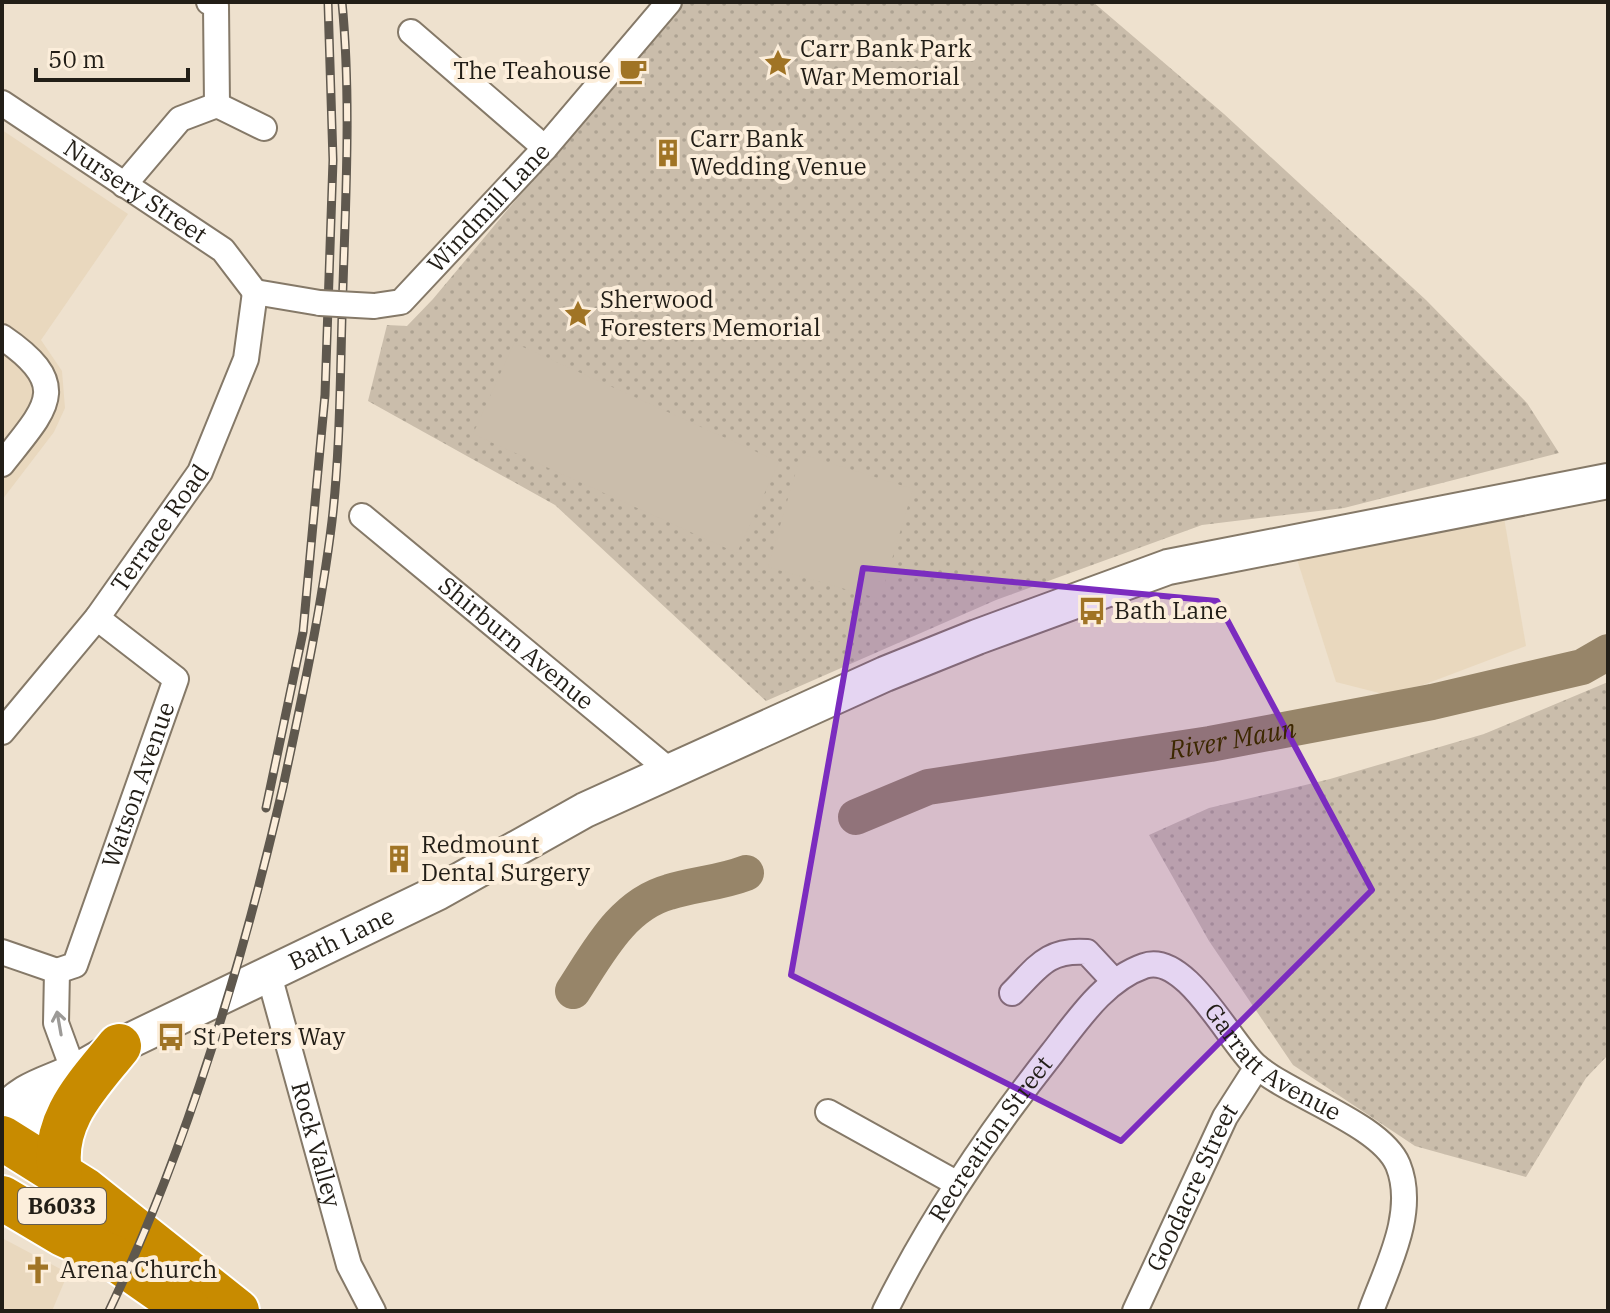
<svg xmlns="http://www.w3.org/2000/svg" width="1610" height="1313" font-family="'IBM Plex Serif',serif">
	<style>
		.built { fill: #e9d8be }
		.park { fill: url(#park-dots) }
		.pitch { fill: #cabdab }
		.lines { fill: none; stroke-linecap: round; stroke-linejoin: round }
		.river { stroke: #978569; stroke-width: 36 }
		.street-casing { stroke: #857968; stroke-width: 28 }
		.secondary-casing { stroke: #857968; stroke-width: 38 }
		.highway-casing { stroke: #fff; stroke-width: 48 }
		.street { stroke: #fff; stroke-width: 24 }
		.secondary { stroke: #fff; stroke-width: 34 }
		.highway { stroke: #c88b00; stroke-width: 44 }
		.rail-casing { stroke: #5f584e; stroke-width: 9 }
		.rail { stroke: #fceedb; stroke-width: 6; stroke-dasharray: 18; stroke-linecap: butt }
		.street-bridge-casing { stroke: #857968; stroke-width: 28; stroke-linecap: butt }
		.street-bridge { stroke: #fff; stroke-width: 24 }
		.oneway { stroke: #9c9a97 }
		.marked { fill: #7b2cbf; fill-opacity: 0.2; stroke: #7b2cbf; stroke-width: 6; stroke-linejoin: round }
		.labels { text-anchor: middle; stroke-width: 8; stroke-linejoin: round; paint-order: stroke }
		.shield { fill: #fceedb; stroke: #635c52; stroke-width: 2 }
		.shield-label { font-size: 22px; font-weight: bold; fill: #221e17 }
		.poi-label { font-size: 24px; fill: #221e17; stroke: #fceedb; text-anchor: start }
		.street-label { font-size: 24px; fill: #221e17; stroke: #fceedb }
		.water-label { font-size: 26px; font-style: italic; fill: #3c2700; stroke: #fceedb }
	</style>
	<defs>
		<pattern id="park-dots" width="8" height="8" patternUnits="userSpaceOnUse" patternTransform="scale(2)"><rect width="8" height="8" fill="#cabdab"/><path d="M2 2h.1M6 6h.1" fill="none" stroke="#ada292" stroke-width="1.8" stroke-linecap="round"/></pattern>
	</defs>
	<rect width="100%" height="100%" fill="#eee1ce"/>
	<g class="built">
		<path d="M2 130 128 214 41 340 62 371 65 408 54 432 2 500Z"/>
		<path d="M1502 506 1526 646 1423 685 1383 694 1336 682 1295 553Z"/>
		<path d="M2 1238 68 1273 52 1311H2Z"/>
	</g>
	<g class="park">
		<path d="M681 2H1093L1224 114 1426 300 1527 403 1559 453 1344 508 1202 525 996 600 766 701 555 505 368 401 387 325 407 326 433 299Z"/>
		<path d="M1608 682V1055L1586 1078 1526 1177 1415 1146 1293 1065 1209 941 1149 835 1209 808 1330 779 1484 734Z"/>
	</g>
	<g class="pitch">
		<path d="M514 343 779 462 737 553 473 434Z"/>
		<path d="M801 454 913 489 880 599 768 567Z"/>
	</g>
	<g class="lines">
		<g class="river">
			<path id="s1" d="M856 817 928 787 1210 744 1432 702 1582 667 1608 652"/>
			<path d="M573 991C598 953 622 905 669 892 695 884 720 883 746 873"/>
		</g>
		<defs>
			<g id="street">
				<path d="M209 2 216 6 217 105"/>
				<path d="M411 32 545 148"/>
				<path id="s2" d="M2 103 223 250 255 292"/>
				<path d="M124 185 180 119 217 105 264 128"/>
				<path d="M255 292 320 303"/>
				<path id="s3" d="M374 306 401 302 545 148 669 2"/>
				<path d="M2 337C74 386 46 408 2 464"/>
				<path id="s4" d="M362 516 670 771"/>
				<path id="s5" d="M2 732 97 618 200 472 246 359 255 292"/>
				<path d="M2 952 57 971"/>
				<path id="s6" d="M57 971 75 965 176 679 97 618"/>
				<path d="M57 971 56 1023 74 1072"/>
				<path id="s7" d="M269 975 349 1265 373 1311"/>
				<path d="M1012 993C1038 967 1047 949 1087 952L1114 981"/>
				<path d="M828 1112 956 1183"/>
				<path id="s8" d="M885 1311C932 1217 988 1134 1053 1052 1078 1020 1104 980 1144 966 1185 951 1229 1041 1255 1065 1290 1096 1381 1124 1398 1165 1417 1212 1387 1267 1371 1311"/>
				<path id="s9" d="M1135 1311 1225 1117 1257 1067"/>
			</g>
			<g id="secondary">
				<path id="s10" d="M2 1115C21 1089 45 1085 73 1072 89 1065 104 1055 119 1046L437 893 585 810 885 674 977 637 1168 567 1608 481"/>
				<path d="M16 1146 74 1072"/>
			</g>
			<g id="highway">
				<path d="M2 1138 85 1190 237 1311"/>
				<path d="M60 1173C51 1120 88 1085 119 1046"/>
				<path d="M2 1198 63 1234 114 1258 190 1311"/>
			</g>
		</defs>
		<use href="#street" class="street-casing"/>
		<use href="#secondary" class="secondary-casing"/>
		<use href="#highway" class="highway-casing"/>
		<use href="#street" class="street"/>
		<use href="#secondary" class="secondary"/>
		<use href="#highway" class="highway"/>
		<defs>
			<g id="rail">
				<path d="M266 808 303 632 325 395 333 160 328 2"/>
				<path d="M109 1311C188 1145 242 965 283 787 302 698 321 611 332 521 341 444 340 364 343 285 346 191 351 96 342 2"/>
			</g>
		</defs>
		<use href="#rail" class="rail-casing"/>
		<use href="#rail" class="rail"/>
		<defs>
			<path id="street-bridge" d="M320 303 374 306"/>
		</defs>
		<use href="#street-bridge" class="street-bridge-casing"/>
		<use href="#street-bridge" class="street-bridge"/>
	</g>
	<defs><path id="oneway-shaft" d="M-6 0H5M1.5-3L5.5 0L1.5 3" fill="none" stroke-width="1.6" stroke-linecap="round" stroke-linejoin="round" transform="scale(2)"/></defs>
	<use class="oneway" href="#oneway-shaft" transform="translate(59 1023) rotate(-100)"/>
	<path class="marked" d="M863 568 1217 601 1372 890 1121 1141 791 975Z"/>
	<defs>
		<symbol id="sight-bare" viewBox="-9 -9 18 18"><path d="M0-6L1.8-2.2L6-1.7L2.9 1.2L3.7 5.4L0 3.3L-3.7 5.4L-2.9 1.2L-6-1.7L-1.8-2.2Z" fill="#a07425" stroke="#fceedb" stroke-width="2.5" paint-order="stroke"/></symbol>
		<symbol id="cafe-bare" viewBox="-9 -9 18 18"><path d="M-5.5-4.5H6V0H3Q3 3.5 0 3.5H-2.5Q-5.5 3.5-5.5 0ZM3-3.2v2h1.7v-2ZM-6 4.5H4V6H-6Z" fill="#a07425" stroke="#fceedb" stroke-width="2.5" paint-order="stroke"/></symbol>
		<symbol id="building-bare" viewBox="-9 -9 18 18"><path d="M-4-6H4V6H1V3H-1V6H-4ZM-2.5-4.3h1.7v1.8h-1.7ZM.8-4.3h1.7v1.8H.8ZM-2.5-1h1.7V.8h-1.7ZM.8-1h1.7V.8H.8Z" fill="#a07425" stroke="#fceedb" stroke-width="2.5" paint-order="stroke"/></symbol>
		<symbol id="bus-bare" viewBox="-9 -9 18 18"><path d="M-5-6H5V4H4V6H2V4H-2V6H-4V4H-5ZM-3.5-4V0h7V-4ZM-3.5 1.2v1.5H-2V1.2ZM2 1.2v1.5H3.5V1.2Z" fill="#a07425" stroke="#fceedb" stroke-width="2.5" paint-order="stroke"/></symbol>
		<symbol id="church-bare" viewBox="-9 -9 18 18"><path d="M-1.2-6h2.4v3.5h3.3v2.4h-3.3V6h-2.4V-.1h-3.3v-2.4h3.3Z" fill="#a07425" stroke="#fceedb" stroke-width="2.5" paint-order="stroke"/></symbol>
	</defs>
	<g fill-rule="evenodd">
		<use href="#sight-bare" x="758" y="43" width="40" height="40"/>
		<use href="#cafe-bare" x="613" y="51" width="40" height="40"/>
		<use href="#building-bare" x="648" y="133" width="40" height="40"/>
		<use href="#sight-bare" x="558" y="294" width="40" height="40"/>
		<use href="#bus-bare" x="1072" y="591" width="40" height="40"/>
		<use href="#building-bare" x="379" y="839" width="40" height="40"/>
		<use href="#bus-bare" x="151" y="1017" width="40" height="40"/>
		<use href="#church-bare" x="18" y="1250" width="40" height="40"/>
	</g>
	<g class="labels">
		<rect class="shield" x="18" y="1188" width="88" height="36" rx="6"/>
		<g class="shield-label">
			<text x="62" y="1214">B6033</text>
		</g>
		<g class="poi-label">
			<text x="800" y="57">Carr Bank Park<tspan x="800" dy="28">War Memorial</tspan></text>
			<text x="611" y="79" text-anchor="end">The Teahouse</text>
			<text x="690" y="147">Carr Bank<tspan x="690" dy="28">Wedding Venue</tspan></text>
			<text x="600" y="308">Sherwood<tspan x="600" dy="28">Foresters Memorial</tspan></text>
			<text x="1114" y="619">Bath Lane</text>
			<text x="421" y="853">Redmount<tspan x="421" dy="28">Dental Surgery</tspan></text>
			<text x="193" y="1045">St Peters Way</text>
			<text x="60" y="1278">Arena Church</text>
		</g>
		<g class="street-label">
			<text dy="8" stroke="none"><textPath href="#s2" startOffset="160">Nursery Street</textPath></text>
			<text dy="8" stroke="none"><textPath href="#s3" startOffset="156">Windmill Lane</textPath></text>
			<text dy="8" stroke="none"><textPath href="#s5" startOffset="258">Terrace Road</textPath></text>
			<text dy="8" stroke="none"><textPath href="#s4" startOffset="200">Shirburn Avenue</textPath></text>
			<text dy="8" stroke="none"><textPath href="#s6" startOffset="210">Watson Avenue</textPath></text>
			<text dy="8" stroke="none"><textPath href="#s10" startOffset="384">Bath Lane</textPath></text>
			<text dy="8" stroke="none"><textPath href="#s8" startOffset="604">Garratt Avenue</textPath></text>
			<text dy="8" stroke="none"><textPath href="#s8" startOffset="202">Recreation Street</textPath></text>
			<text dy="8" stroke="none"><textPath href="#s7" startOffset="176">Rock Valley</textPath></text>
			<text dy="8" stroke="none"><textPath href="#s9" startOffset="136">Goodacre Street</textPath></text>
		</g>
		<g class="water-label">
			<text dy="9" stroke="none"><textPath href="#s1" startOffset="386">River Maun</textPath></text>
		</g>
	</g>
	<rect width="1610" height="1313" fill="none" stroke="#221e17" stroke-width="8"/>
	<path d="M36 68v12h152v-12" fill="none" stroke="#221e17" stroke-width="4"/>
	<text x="48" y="68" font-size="24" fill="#221e17" stroke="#fceedb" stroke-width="6" paint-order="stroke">50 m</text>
</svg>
